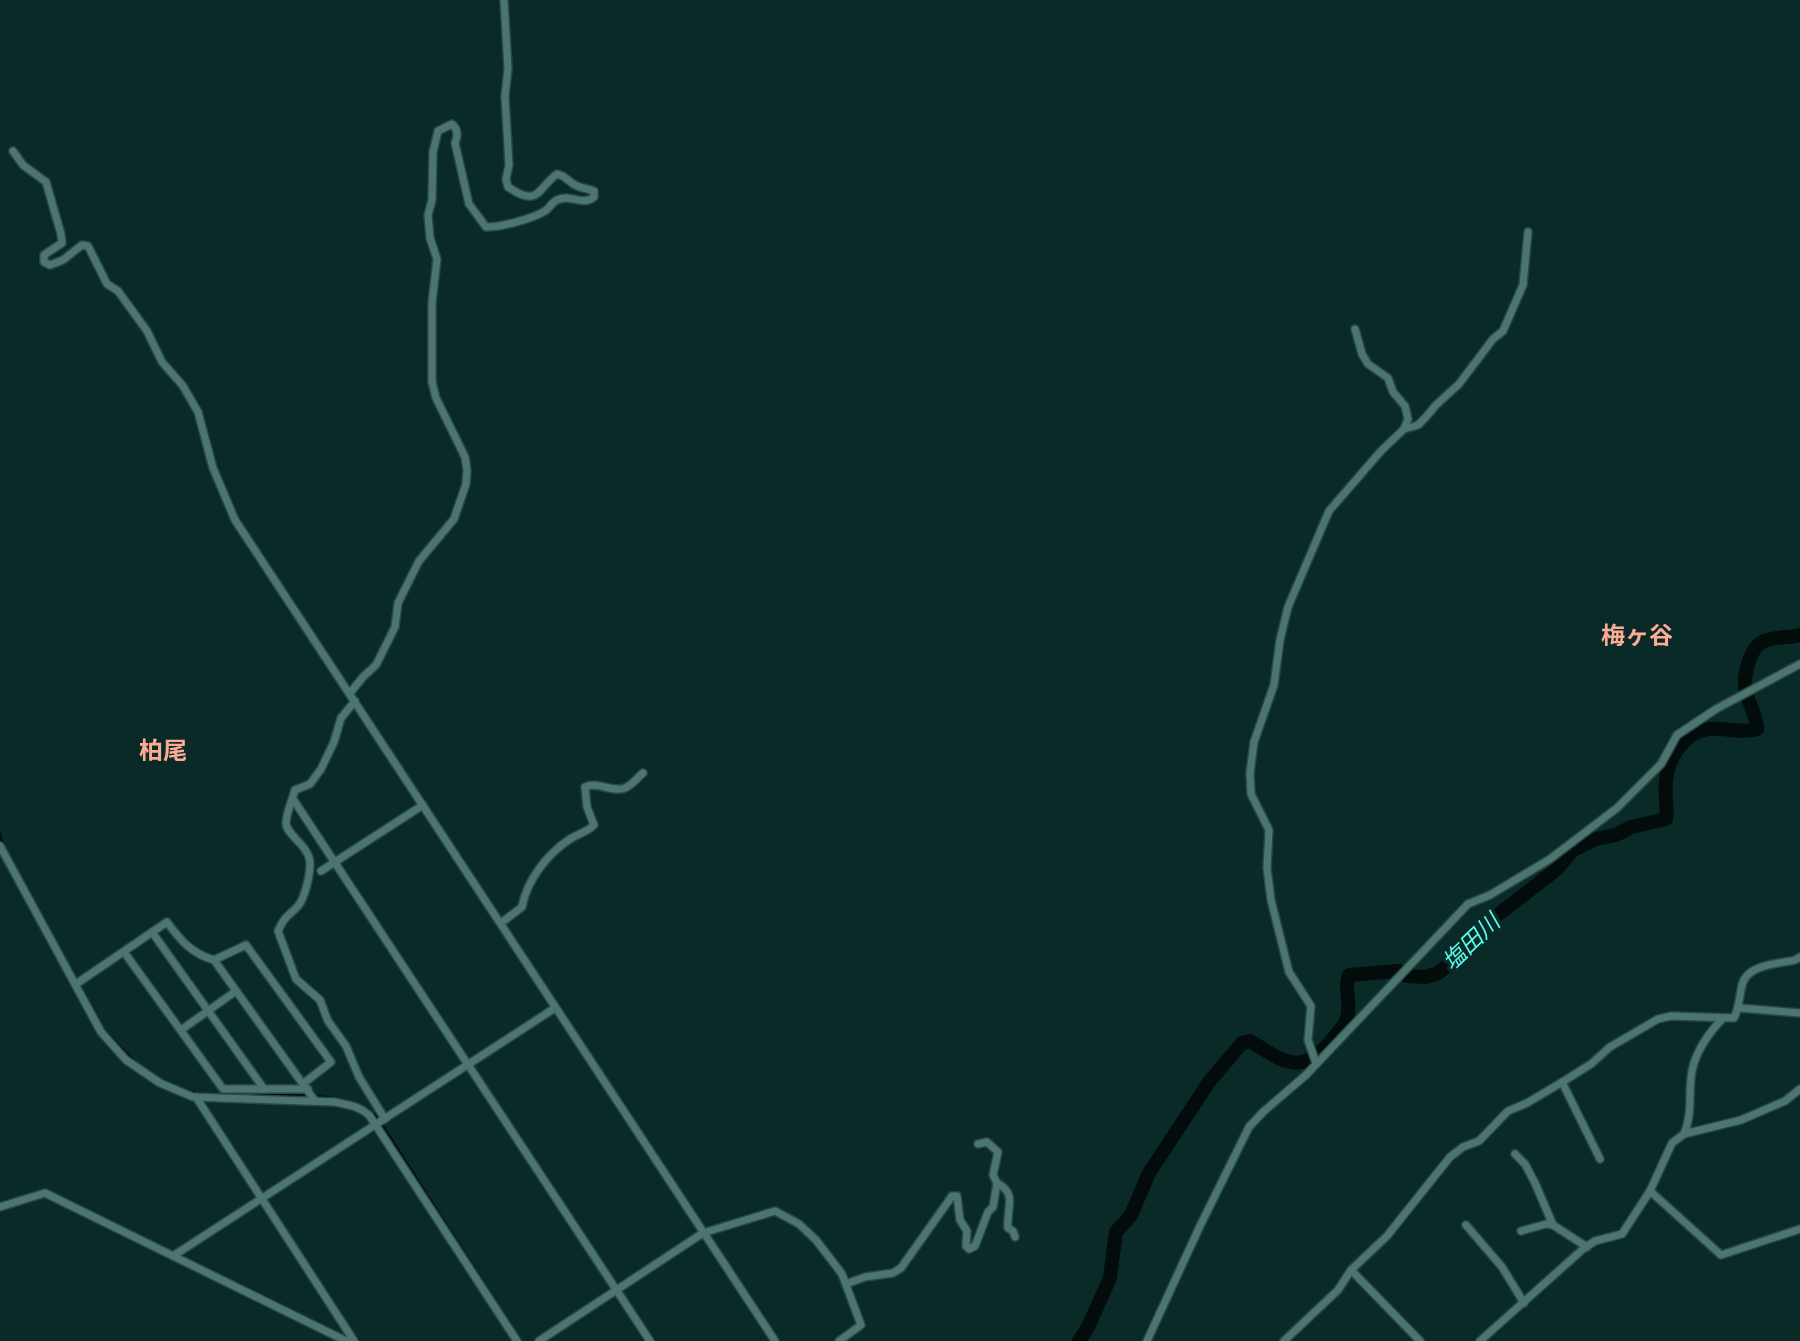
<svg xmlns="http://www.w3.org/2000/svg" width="1800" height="1341" font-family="'Noto Sans','Noto Sans JP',sans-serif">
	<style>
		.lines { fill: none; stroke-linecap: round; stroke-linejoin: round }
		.stream { stroke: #020c0b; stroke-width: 2.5 }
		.river { stroke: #020c0b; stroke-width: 14 }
		.street-casing { stroke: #294744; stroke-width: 10 }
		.street { stroke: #4c7570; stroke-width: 7 }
		.labels { text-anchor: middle; stroke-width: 7; stroke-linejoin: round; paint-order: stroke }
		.water-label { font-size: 23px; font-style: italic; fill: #5cfaec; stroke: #0a2a27 }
		.quarter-label { font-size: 24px; font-weight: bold; fill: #fcac96; stroke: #0a2a27 }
	</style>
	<rect width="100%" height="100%" fill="#0a2a27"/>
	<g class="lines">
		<g class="stream">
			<path d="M0 834 2 843 104 1030 137 1064"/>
			<path d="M185 1091 203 1094"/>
			<path d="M248 1095C284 1096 353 1090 377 1117L521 1341"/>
		</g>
		<path class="river" d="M1079 1341 1088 1327 1110 1278 1116 1232 1131 1215 1149 1173 1209 1082 1242 1043 1250 1041C1285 1062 1300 1077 1331 1041 1338 1032 1347 1025 1348 1013 1350 999 1344 988 1349 975L1399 971 1407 976 1426 977 1438 973 1455 959 1473 934 1557 869 1573 850 1596 839 1616 835 1631 827 1666 819C1668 806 1664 794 1666 781 1668 758 1684 732 1708 729 1725 727 1740 734 1757 729 1757 714 1747 702 1745 687 1744 674 1750 649 1762 642 1774 636 1788 638 1800 635"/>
		<defs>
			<g id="street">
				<path d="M13 151 23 165 46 182 61 234 62 243 44 255V262L50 265 63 260 82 245 88 246 107 284 118 291 147 331 162 362 183 386 198 412 213 468 235 520 775 1341"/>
				<path d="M1404 429 1418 425 1426 417 1436 405 1459 384 1493 339 1503 331 1523 285 1528 232"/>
				<path d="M350 693 363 677 376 665 395 627 398 603 419 561 454 519 466 484 467 470 465 457 436 398 432 382V303L437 259 430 238 428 215 432 200 433 152 438 131 452 124C458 129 458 136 455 143L469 204 486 227C501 227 532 219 545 211 550 208 552 202 557 200 571 193 582 207 594 197V191C587 188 577 188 572 183 565 178 565 176 557 174 537 189 539 208 508 187L506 179 509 165 505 96 508 69 504 0"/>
				<path d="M355 701 341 718 334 742 321 769 310 784 295 790C292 800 287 812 286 822 285 835 310 845 310 864 310 875 305 898 298 906 287 918 286 914 278 931L296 979 320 1000 328 1021 346 1046 359 1077 385 1119"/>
				<path d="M293 799 650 1341"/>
				<path d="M0 846 101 1032 126 1060 160 1083 193 1097 335 1102C348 1105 359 1106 369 1115L517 1341"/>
				<path d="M321 871 423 805"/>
				<path d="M501 923 522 907C527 880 547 854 570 839 578 834 587 832 594 825L587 807 585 787C598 781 612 793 625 788 632 785 637 778 643 773"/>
				<path d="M152 932 264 1089"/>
				<path d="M124 952 223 1089H308"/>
				<path d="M214 960 315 1101"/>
				<path d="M76 984 167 922C180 940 192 954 214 960L246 945 331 1062 304 1083"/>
				<path d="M1739 1008 1800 1013"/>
				<path d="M181 1030 236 991"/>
				<path d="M1316 1063 1308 1040 1311 1006 1289 972 1271 900 1267 868 1269 830 1251 794 1250 773 1254 742 1274 685 1280 640 1288 607 1329 511 1381 451 1404 429 1408 419 1405 406 1393 392 1388 378 1368 364 1362 354 1355 329"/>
				<path d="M1562 1082 1600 1159"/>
				<path d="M196 1097 354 1341"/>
				<path d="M1684 1134C1692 1116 1689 1097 1691 1078 1693 1055 1707 1035 1722 1019"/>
				<path d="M1515 1154 1525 1164 1535 1183 1553 1225 1587 1247"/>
				<path d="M997 1183C1018 1194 1006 1208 1008 1228L1013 1231 1015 1237"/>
				<path d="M1650 1191 1721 1255 1800 1229"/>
				<path d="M0 1207 45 1193 346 1341"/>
				<path d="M1466 1225 1502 1267 1524 1303"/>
				<path d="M1521 1231 1546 1224 1553 1225"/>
				<path d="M173 1256 555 1008"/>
				<path d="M1351 1270 1420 1341"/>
				<path d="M846 1284 865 1277 893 1273 901 1268 952 1196H957L960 1220 967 1231 966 1246 969 1249 975 1246 988 1212 993 1207 997 1183 993 1175 998 1152 987 1142 978 1144"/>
				<path d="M539 1341 703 1233 775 1211 799 1224 816 1240 842 1274 861 1325 839 1341"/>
				<path d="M1147 1341 1200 1226 1249 1127 1263 1112 1306 1075 1468 904 1490 895 1550 859 1617 808 1661 764 1677 735 1716 709 1800 664"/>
				<path d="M1284 1341 1338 1290 1351 1270 1387 1236 1450 1157 1463 1147 1479 1141 1508 1111 1527 1103 1564 1081 1591 1064 1610 1047 1658 1019 1671 1016 1734 1018C1740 1006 1739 997 1742 985 1747 964 1778 964 1795 960L1800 957"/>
				<path d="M1480 1341 1583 1249 1595 1241 1622 1234 1650 1191 1672 1143 1684 1134 1741 1120 1785 1101 1800 1089"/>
			</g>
		</defs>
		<use href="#street" class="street-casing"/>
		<use href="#street" class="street"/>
	</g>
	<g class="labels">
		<g class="water-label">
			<text transform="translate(1471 942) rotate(-44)" y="8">塩田川</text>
		</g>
		<g class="quarter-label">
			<text x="1637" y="644">梅ヶ谷</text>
			<text x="163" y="759">柏尾</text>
		</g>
	</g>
</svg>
